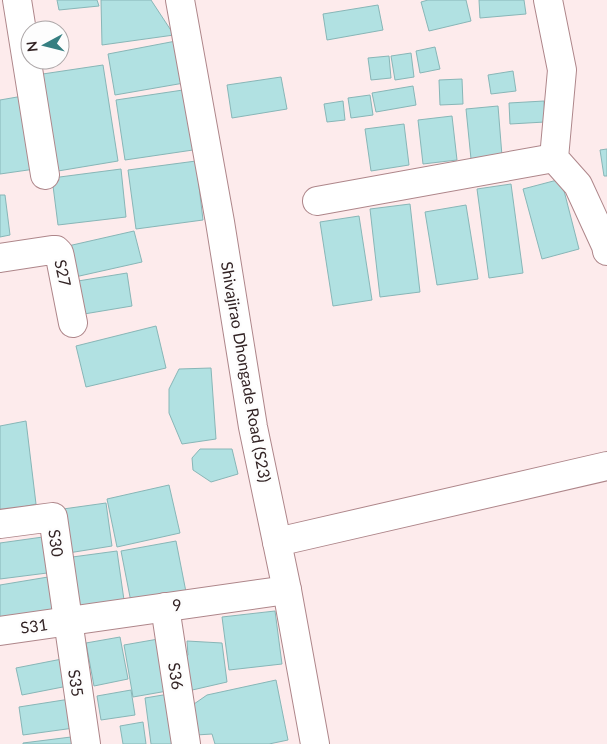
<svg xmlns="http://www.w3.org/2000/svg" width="607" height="744" font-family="Lato,sans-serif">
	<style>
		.building { fill: #b1e1e2; stroke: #88b6b7 }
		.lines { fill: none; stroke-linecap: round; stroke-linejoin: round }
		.minor-casing { stroke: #ae868a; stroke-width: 30 }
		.minor { stroke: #fff; stroke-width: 28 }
		.labels { text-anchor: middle; stroke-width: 5; stroke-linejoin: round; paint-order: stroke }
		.street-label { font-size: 16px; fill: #312223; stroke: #fdfdfd }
	</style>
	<rect width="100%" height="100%" fill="#fdebec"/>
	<g class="building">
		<path d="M57 0H97L99 6 59 10Z"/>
		<path d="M101 0H151L174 35 102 45Z"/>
		<path d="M428 0H466L471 21 429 31 421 2Z"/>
		<path d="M479 0H524L526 14 480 18Z"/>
		<path d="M378 5 383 30 327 40 323 14Z"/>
		<path d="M176 41 184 83 115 95 108 54Z"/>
		<path d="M435 47 440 69 420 73 416 51Z"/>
		<path d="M411 53 414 77 395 80 391 56Z"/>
		<path d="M389 56 391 78 371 80 368 58Z"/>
		<path d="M103 65 118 161 52 172 36 75Z"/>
		<path d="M513 71 516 91 491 94 488 75Z"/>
		<path d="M281 77 287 109 232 118 227 85Z"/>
		<path d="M462 79 463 104 440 105 439 80Z"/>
		<path d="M413 86 416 105 376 112 372 93Z"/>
		<path d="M183 90 193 150 125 160 116 100Z"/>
		<path d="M370 95 373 115 351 118 348 98Z"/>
		<path d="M23 96 35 169 0 174V100Z"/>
		<path d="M343 101 345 120 327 122 324 104Z"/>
		<path d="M544 101 545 122 510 124 509 103Z"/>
		<path d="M498 106 502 156 471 159 466 109Z"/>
		<path d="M452 116 457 160 423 164 418 120Z"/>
		<path d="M404 124 409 165 371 171 365 129Z"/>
		<path d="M607 149V176H604L600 150Z"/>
		<path d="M196 161 203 220 136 229 128 170Z"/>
		<path d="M121 169 126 217 58 225 52 178Z"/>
		<path d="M561 179 579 249 542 259 523 189Z"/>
		<path d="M511 184 523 273 489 278 477 189Z"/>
		<path d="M0 195H5L10 235 0 237Z"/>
		<path d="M410 204 420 292 380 297 370 209Z"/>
		<path d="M466 205 478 279 437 285 425 212Z"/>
		<path d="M359 216 372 300 333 306 320 222Z"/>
		<path d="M134 231 142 262 75 277 68 246Z"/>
		<path d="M127 273 132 306 84 314 78 281Z"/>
		<path d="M156 326 166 368 86 387 76 346Z"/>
		<path d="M211 368 216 439 182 444 169 413V389L179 369Z"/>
		<path d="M26 421 36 504 0 512V426Z"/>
		<path d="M200 449H232L238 474 211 482 193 470 192 458Z"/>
		<path d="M169 485 180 533 117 547 107 499Z"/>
		<path d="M106 503 112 546 62 554 56 510Z"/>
		<path d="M50 536 55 572 0 579V543Z"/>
		<path d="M176 541 186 592 131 602 121 551Z"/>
		<path d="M117 551 125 607 72 614 65 558Z"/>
		<path d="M54 576 59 611 0 620V585Z"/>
		<path d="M275 611 282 664 229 670 222 617Z"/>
		<path d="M120 637 128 679 94 686 86 643Z"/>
		<path d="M164 638 173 690 133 697 124 645Z"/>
		<path d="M187 641 222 643 227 682 188 691 178 660 188 655Z"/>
		<path d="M67 658 73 685 22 695 16 668Z"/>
		<path d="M276 680 288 740 269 744H215L212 734 196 735 194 704 207 695Z"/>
		<path d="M131 690 135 715 101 720 97 696Z"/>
		<path d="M175 693 182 744H151L145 698Z"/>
		<path d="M70 699 74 728 23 735 19 707Z"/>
		<path d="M143 722 146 744H123L120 726Z"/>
		<path d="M71 737 72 744H23V743Z"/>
	</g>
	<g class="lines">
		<defs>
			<g id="minor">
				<path d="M17 0 45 175"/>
				<path d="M180 0 220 222 253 427 287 590 315 744"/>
				<path d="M548 0 562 70 554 158 578 185 606 246 607 251"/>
				<path d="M317 201 554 158"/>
				<path d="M0 258 52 250H56L59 253 60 257 73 323"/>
				<path d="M0 524 53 517 86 744"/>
				<path d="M277 542 607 466"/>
				<path d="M165 607 186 744"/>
				<path d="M0 631 287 590"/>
			</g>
		</defs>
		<use href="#minor" class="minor-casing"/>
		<use href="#minor" class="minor"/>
	</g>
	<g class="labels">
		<g class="street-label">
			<text transform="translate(63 273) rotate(78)" y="6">S27</text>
			<text transform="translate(246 372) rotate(80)" y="6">Shivajirao Dhongade Road (S23)</text>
			<text transform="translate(56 543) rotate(82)" y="6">S30</text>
			<text transform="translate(177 605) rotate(-8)" y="6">9</text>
			<text transform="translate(34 626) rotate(-8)" y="6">S31</text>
			<text transform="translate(176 676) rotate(81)" y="6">S36</text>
			<text transform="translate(76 683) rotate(81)" y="6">S35</text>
		</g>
	</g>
	<g transform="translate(45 45) rotate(263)"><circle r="24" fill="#fdfdfd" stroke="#aba5a6"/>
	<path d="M0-4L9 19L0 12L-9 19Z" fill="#367f81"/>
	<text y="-8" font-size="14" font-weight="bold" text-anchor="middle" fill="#312223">N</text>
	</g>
</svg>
